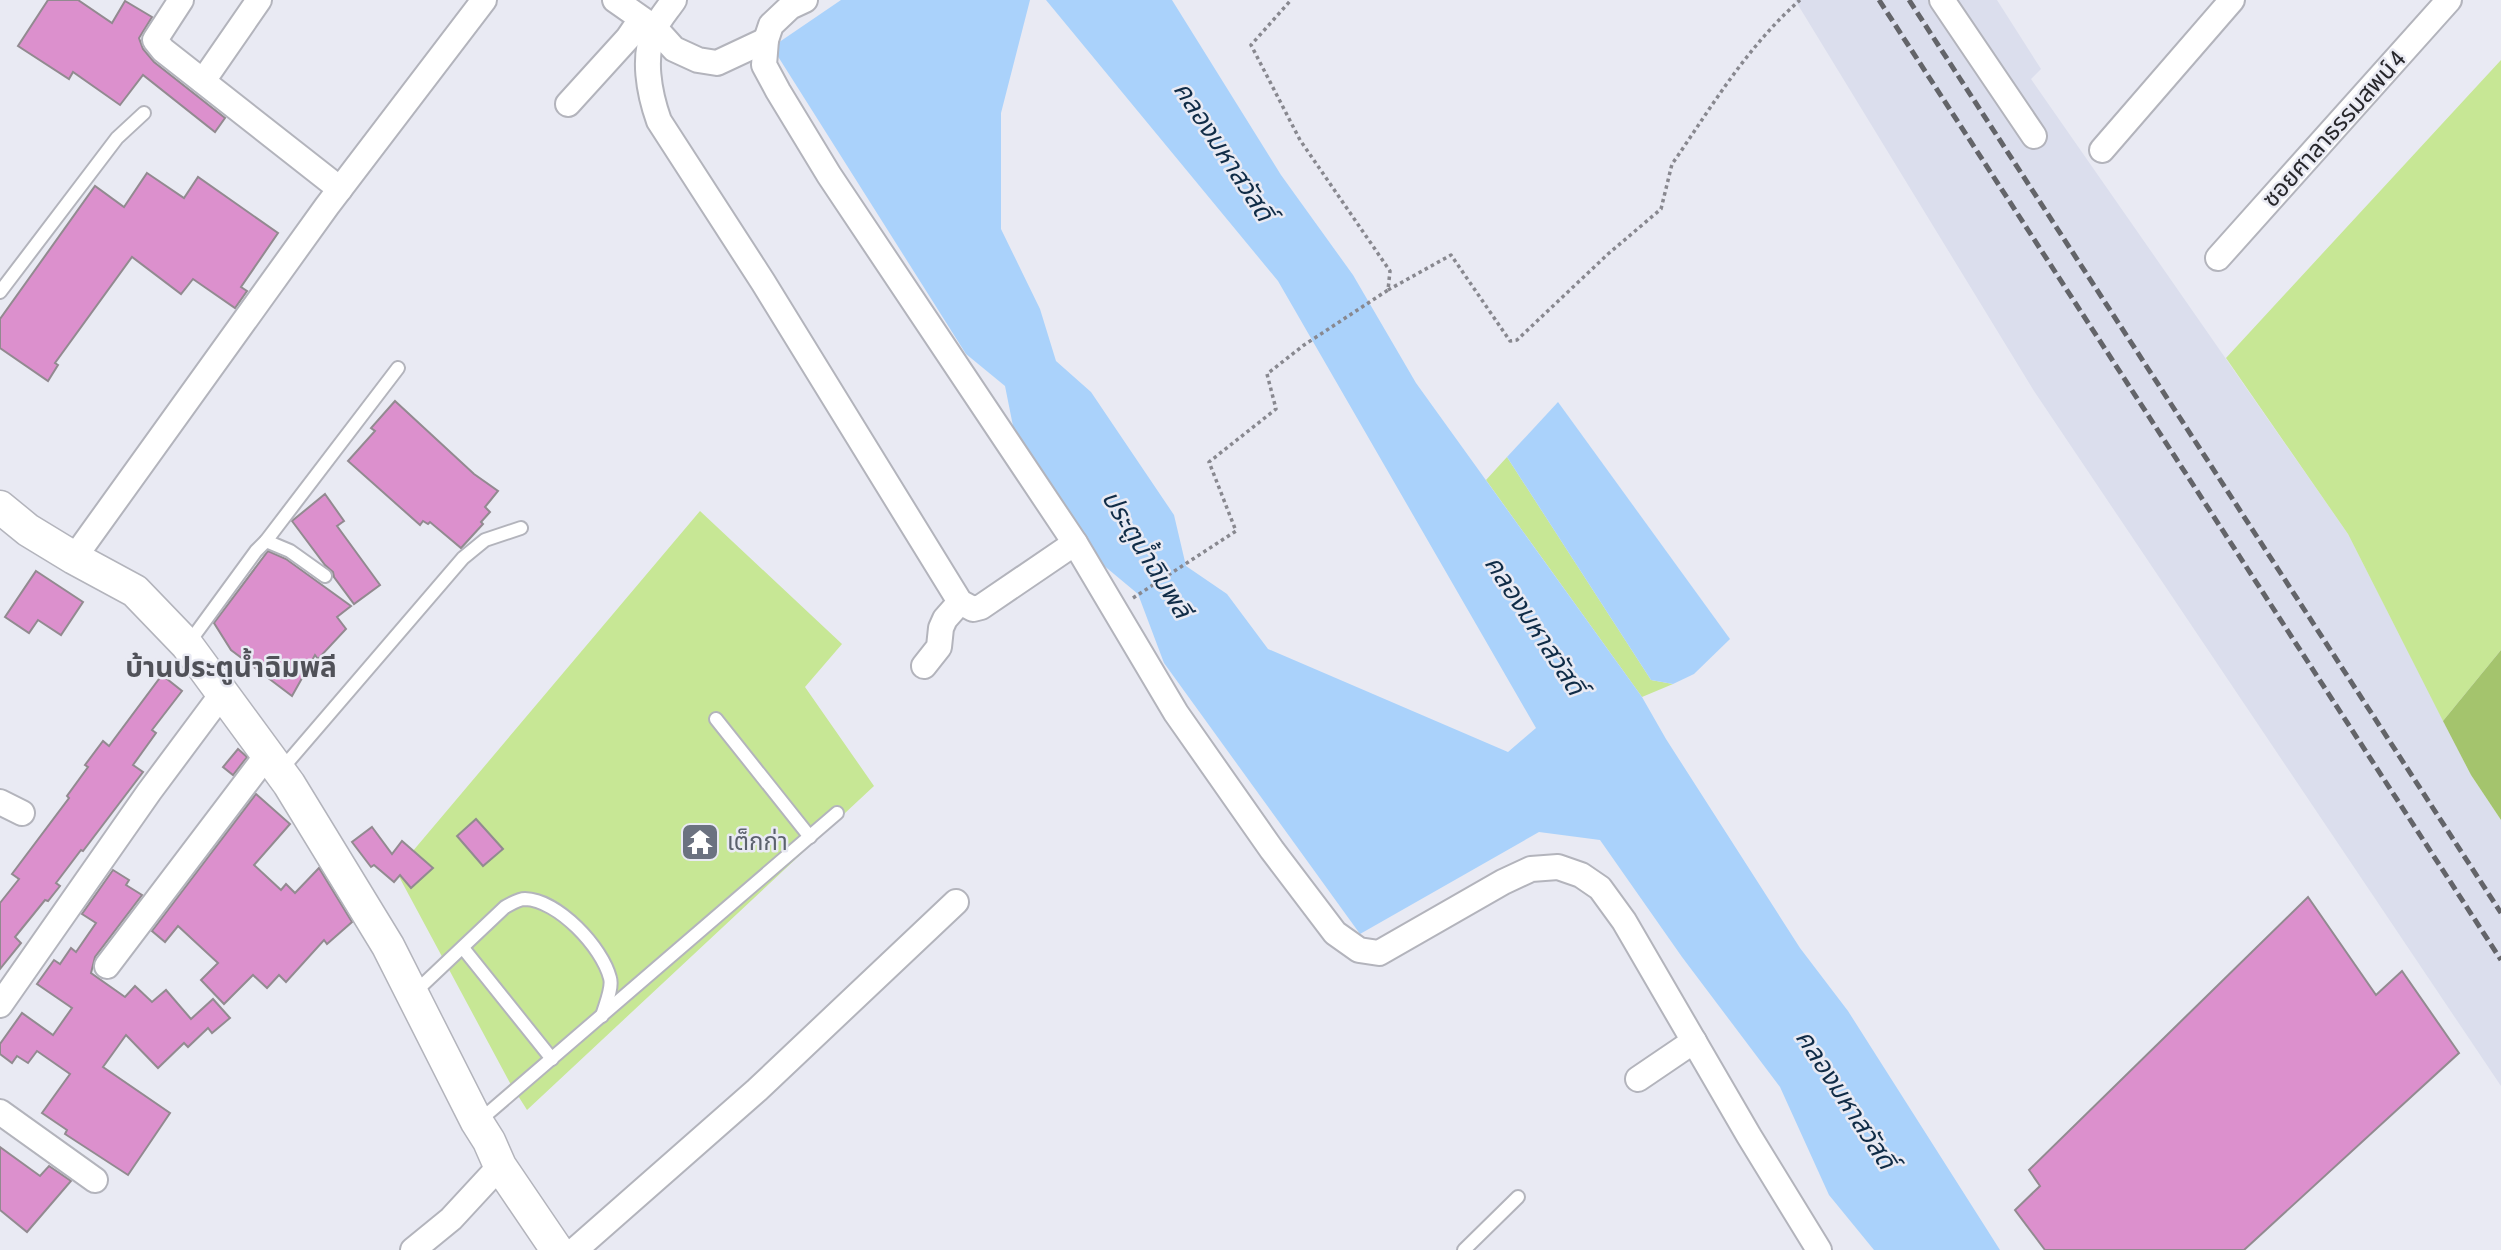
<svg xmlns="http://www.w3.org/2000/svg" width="2501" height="1250" font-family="'Asap Condensed','Noto Sans Thai',sans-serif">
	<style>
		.built { fill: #dbdeed }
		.green { fill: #c7e795 }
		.forest { fill: #a4c46d }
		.water { fill: #aad2fb }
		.building { fill: #dc90cd; stroke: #928a90; stroke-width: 2 }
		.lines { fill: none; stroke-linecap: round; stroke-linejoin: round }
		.service-casing { stroke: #b3b4bc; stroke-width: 16 }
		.minor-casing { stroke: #b3b4bc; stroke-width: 28 }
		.tertiary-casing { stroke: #b3b4bc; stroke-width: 35 }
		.path { stroke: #88888f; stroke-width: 3.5; stroke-dasharray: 3.5 3.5; stroke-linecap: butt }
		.service { stroke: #fff; stroke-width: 12 }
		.minor { stroke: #fff; stroke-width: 24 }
		.tertiary { stroke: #fff; stroke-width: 32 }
		.rail { stroke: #636469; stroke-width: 5; stroke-dasharray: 10 5; stroke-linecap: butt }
		.labels { text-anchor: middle; stroke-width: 5; stroke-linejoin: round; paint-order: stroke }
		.street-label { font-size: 24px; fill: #27272b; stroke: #e9eaf3 }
		.worship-label { font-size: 24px; fill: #5b616d; stroke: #e9eaf3; text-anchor: start }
		.water-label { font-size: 26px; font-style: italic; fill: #102c47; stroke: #e9eaf3 }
		.quarter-label { font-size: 28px; font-weight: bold; fill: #505158; stroke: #e9eaf3 }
	</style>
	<rect width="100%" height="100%" fill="#e9eaf3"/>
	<path class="built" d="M1795 0H1997L2041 69 2031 79 2348 534 2471 775 2501 820V1086L2034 391Z"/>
	<g class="green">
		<path d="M2501 60V650L2443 721 2348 534 2226 358Z"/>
		<path d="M1507 457 1651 680 1673 684 1642 697 1486 480Z"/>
		<path d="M700 511 842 644 805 687 874 786 527 1110 510 1083 396 871Z"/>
	</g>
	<path class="forest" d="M2501 650V820L2471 775 2443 721Z"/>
	<g class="water">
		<path d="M841 0H1030L1001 113V229L1040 309 1056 361 1091 392 1174 515 1186 566 1227 594 1268 649 1508 752 1536 728 1278 281 1046 0H1172L1281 175 1353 275 1416 383 1642 697 1666 739 1800 948 1848 1011 2000 1250H1874L1829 1195 1780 1087 1682 957 1600 840 1539 832 1360 934 1164 663 1138 594 1096 559 1014 431 1005 386 966 354 772 47Z"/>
		<path d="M1558 402 1730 639 1694 674 1673 684 1651 680 1507 457Z"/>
	</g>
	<g class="building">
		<path d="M48 0H78L112 23 125 1 152 17 139 38 143 49 154 62 225 118 215 132 143 75 120 105 73 72 69 79 18 46Z"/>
		<path d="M147 173 184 198 198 177 278 233 241 287 247 291 235 308 193 279 181 294 132 257 55 363 58 365 48 381 0 348V319L95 186 124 207Z"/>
		<path d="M395 401 474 474 498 491 485 507 490 512 481 522 483 524 461 548 430 522 428 524 423 521 420 525 348 461 375 431 371 428Z"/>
		<path d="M325 494 344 521 337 526 380 585 354 604 334 577 333 572 325 565 292 521Z"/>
		<path d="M268 551 286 559 351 606 337 617 346 629 318 659 315 655 292 696 231 650 214 623Z"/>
		<path d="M36 571 83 602 61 635 38 620 29 633 5 617Z"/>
		<path d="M162 675 182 691 152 730 156 733 133 765 143 772 83 851 81 850 56 883 60 886 48 901 45 900 15 937 21 943 0 969V903L19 879 12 874 69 798 67 796 88 767 85 765 103 741 109 746Z"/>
		<path d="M238 749 247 757 233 775 223 767Z"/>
		<path d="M256 794 290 824 254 865 281 890 286 884 295 893 319 868 352 922 327 944 324 940 286 982 279 975 267 988 253 975 224 1004 201 980 218 963 178 926 165 942 152 931Z"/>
		<path d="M476 819 503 849 483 866 457 836Z"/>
		<path d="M372 827 392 854 402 841 433 868 411 888 400 875 394 882 374 865 371 867 352 842Z"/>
		<path d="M113 870 129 880 126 885 142 895 95 957 91 973 125 997 135 986 152 1002 166 990 191 1019 213 999 230 1018 212 1033 208 1028 188 1047 184 1043 158 1068 126 1035 103 1067 170 1113 128 1175 65 1134 67 1130 42 1113 70 1074 37 1051 28 1063 17 1056 12 1063 0 1054V1044L22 1013 53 1035 72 1008 37 984 54 960 60 964 71 948 76 952 96 923 82 914Z"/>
		<path d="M2308 897 2376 995 2402 971 2459 1053 2244 1250H2045L2015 1210 2040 1186 2029 1170Z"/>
		<path d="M0 1147 40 1176 49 1166 71 1181 27 1232 0 1210Z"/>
	</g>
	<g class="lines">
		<defs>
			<g id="service">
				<path d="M0 292 117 138 144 113"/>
				<path d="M266 541 398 368"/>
				<path d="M188 644 256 551 266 541 290 551 325 576"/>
				<path d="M716 719 810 837"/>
				<path d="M281 770 463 558 485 540 521 528"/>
				<path d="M463 948 552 1059"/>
				<path d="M413 994 505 907C511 904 518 899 525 899 558 900 602 947 610 978 613 988 605 1005 602 1016"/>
				<path d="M479 1121 837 813"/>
				<path d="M1464 1250 1518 1197"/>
			</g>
			<g id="minor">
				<path d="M181 0 155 40 163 50 340 189"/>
				<path d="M615 0 655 28 674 49 698 60 717 63 766 40"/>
				<path d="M674 0C668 9 660 18 655 28 642 56 649 93 659 121L763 282 960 602 973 609 981 607 1075 543"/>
				<path d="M805 0 790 7 771 25 766 40 764 65 778 91 829 175 1075 543 1176 713 1272 850 1335 933 1359 950 1379 953 1503 882 1531 869 1558 867 1581 875 1600 888 1624 921 1749 1136 1819 1250"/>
				<path d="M1942 0 2034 136"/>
				<path d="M203 81 259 0"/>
				<path d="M568 104 628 38 641 19"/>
				<path d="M2102 150 2232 0"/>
				<path d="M2218 258 2449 0"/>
				<path d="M74 558 327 206 484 0"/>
				<path d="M924 666 939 647 941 628 945 619 960 602"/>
				<path d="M0 802 22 813"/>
				<path d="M107 966 267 755"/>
				<path d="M0 1005 149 792 222 694"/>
				<path d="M1638 1079 1694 1041"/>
				<path d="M0 1112 95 1180"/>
				<path d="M413 1250 451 1219 500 1166"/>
				<path d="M575 1250 757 1090 956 902"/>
			</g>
			<path id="tertiary" d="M0 507 28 530 74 558 135 591 187 645 289 784 388 946 477 1122 489 1141 500 1166 557 1250"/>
		</defs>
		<use href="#service" class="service-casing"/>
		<use href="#minor" class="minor-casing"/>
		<use href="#tertiary" class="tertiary-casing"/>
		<g class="path">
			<path d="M1388 290 1451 255 1510 341 1517 340 1608 254 1661 209 1672 164 1677 157C1715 101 1749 45 1800 0"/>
			<path d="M1133 598 1236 531 1209 462 1276 409 1267 374 1304 345 1388 290 1390 271 1300 140 1251 45 1291 0"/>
		</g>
		<use href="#service" class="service"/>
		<use href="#minor" class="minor"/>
		<use href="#tertiary" class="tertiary"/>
		<g class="rail">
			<path d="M1879 0 2501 960"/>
			<path d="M1909 0 2501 913"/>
		</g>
	</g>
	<defs>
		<symbol id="temple-square" viewBox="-11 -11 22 22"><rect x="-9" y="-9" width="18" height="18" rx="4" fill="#6b7280" stroke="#e9eaf3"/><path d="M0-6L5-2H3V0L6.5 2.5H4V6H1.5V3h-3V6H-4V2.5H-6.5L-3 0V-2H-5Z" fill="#fff"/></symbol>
	</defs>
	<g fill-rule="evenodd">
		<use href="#temple-square" x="678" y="820" width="44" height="44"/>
	</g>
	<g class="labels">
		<g class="street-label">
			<text transform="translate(2334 129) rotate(-48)" y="8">ซอยศาลาธรรมสพน์ 4</text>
		</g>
		<g class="worship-label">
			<text x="727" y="850">เต็กก่า</text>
		</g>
		<g class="water-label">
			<text transform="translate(1224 151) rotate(57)" y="9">คลองมหาสวัสดิ์</text>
			<text transform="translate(1147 554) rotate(58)" y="9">ประตูน้ำฉิมพลี</text>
			<text transform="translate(1535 625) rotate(57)" y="9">คลองมหาสวัสดิ์</text>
			<text transform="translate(1846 1099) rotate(57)" y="9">คลองมหาสวัสดิ์</text>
		</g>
		<g class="quarter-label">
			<text x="231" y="677">บ้านประตูน้ำฉิมพลี</text>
		</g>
	</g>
</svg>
